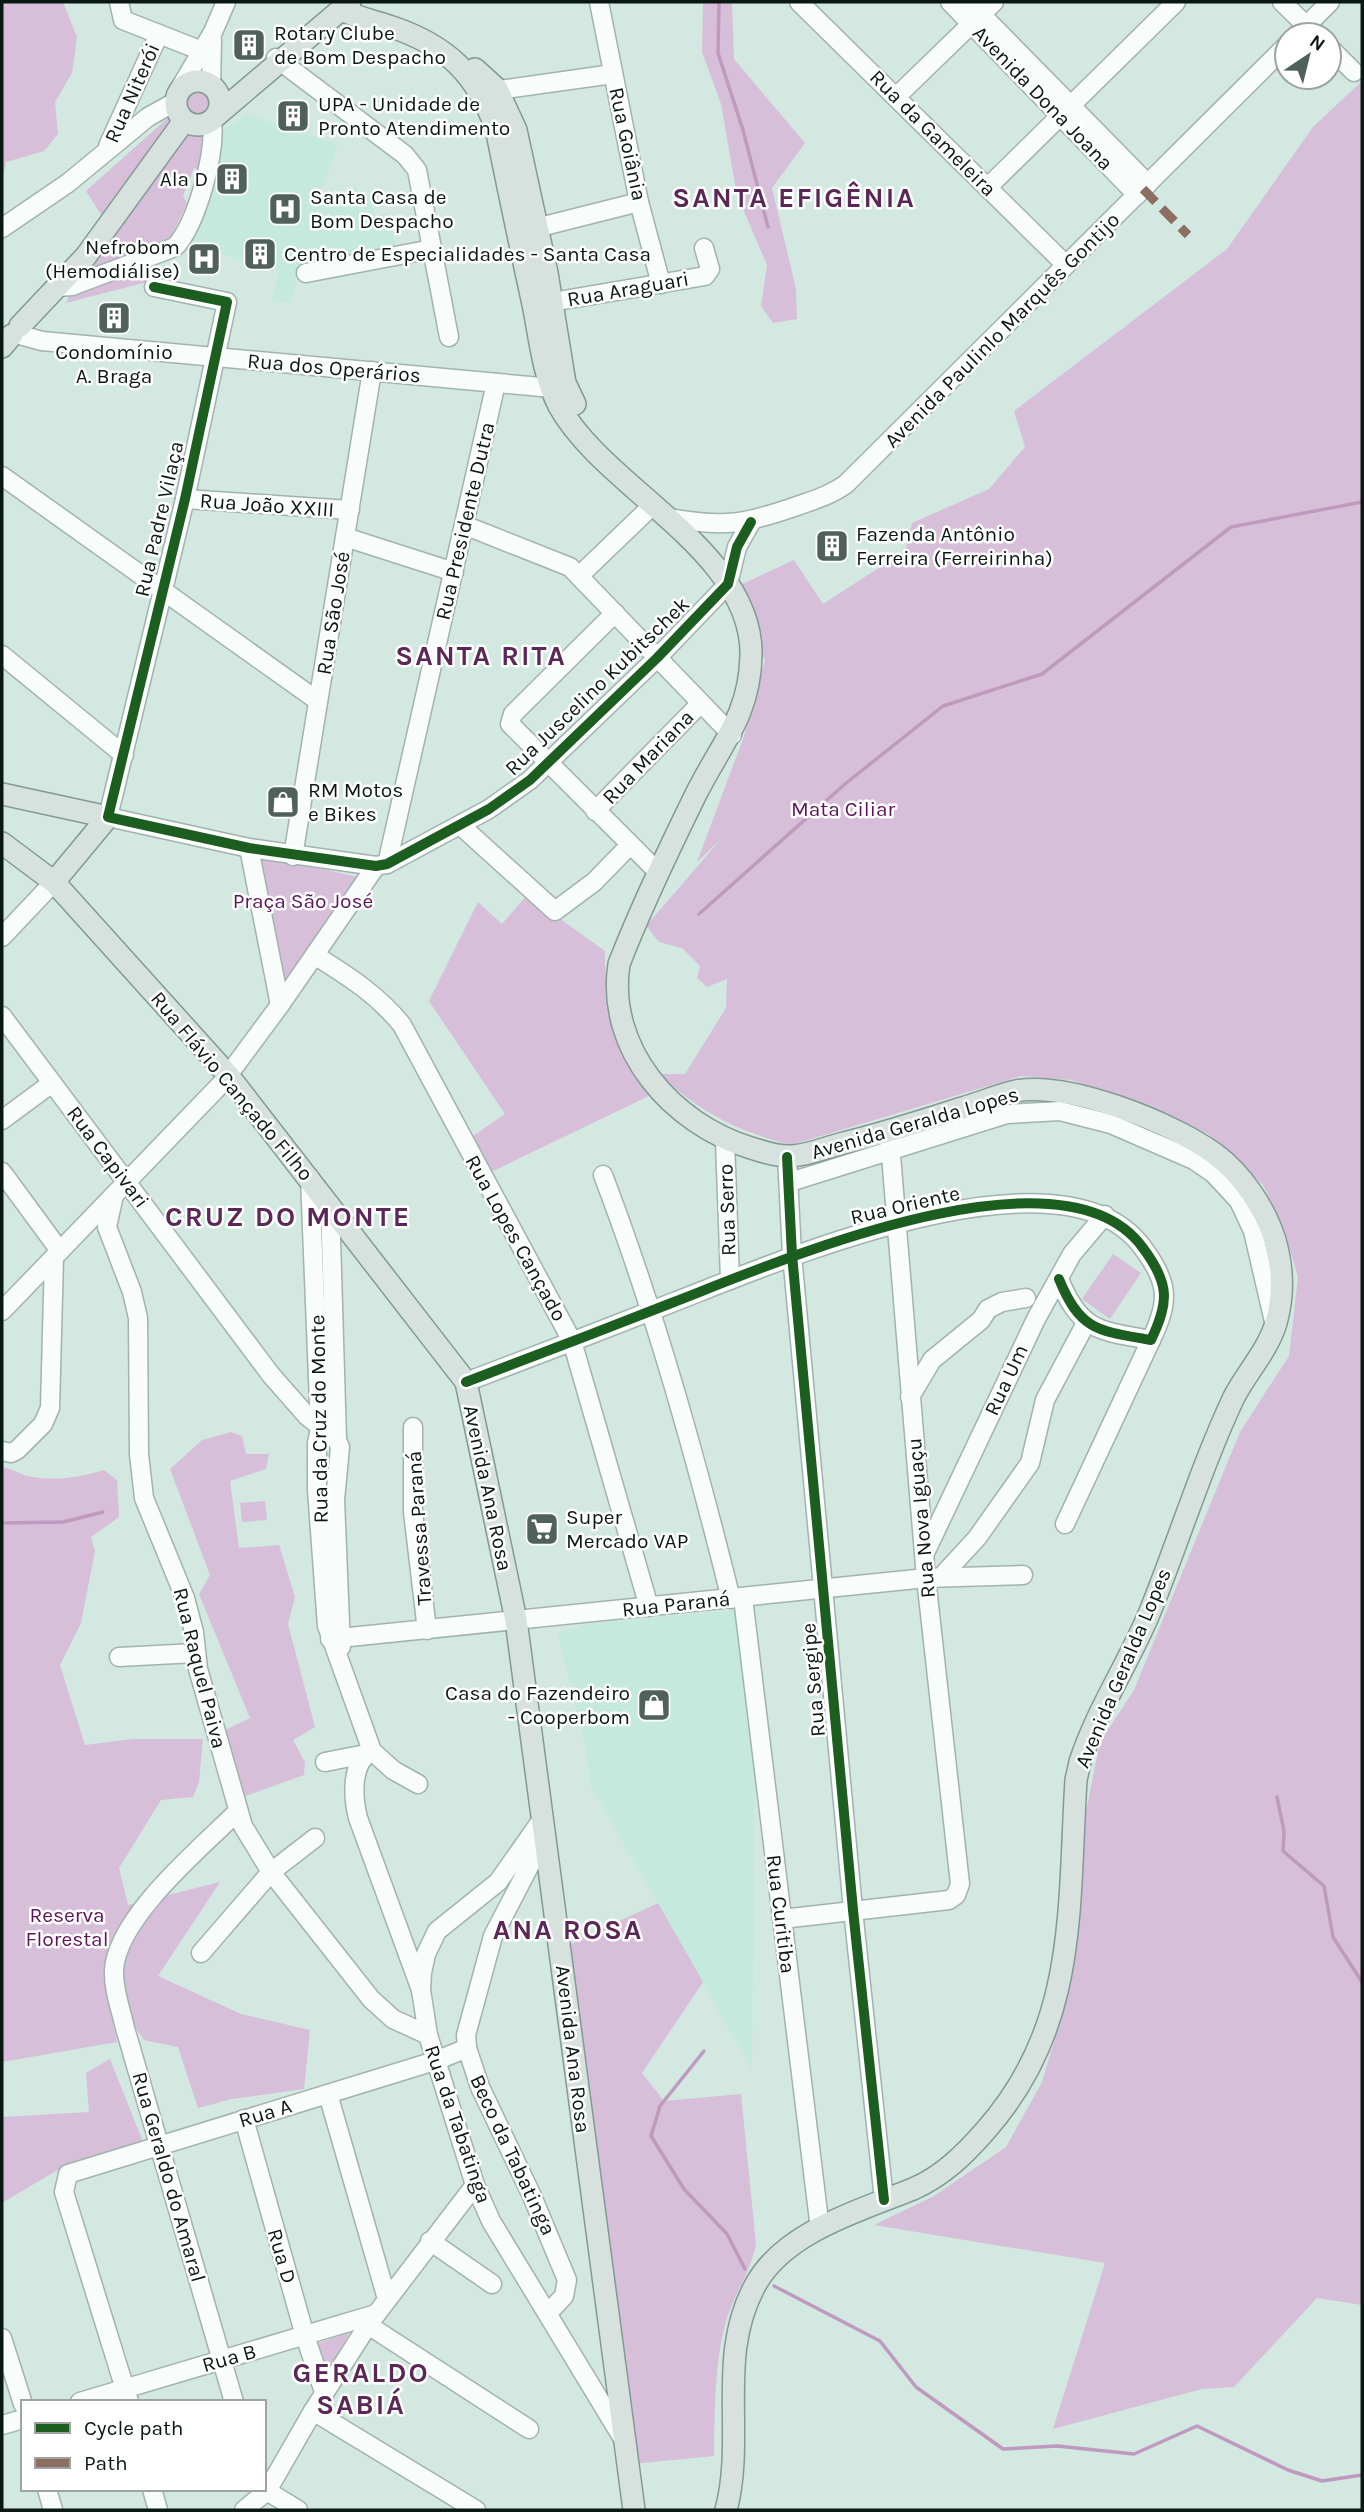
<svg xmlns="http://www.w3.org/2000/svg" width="1364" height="2512" font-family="Karla,sans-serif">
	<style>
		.built { fill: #c5e9dd }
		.green { fill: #d7bfda }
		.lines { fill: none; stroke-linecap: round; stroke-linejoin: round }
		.stream { stroke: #be9abe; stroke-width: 3.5 }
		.minor-casing { stroke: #a2b3ad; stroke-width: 21 }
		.major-casing { stroke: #829a93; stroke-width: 24 }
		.minor { stroke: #f8fcfa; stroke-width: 18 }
		.major { stroke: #d7e2df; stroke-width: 21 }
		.quiet { stroke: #8d6e63; stroke-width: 9; stroke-dasharray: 18 9; stroke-linecap: butt }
		.cycleway-casing { stroke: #fff; stroke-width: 15 }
		.cycleway { stroke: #1b5e20; stroke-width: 10 }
		.labels { text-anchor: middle; stroke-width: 5; stroke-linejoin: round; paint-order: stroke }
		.poi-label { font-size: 21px; fill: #0a1814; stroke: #fff; text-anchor: start }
		.street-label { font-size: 21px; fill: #0a1814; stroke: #fff }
		.park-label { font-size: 21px; fill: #5d1359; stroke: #fff }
		.district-label { font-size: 28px; font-weight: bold; letter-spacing: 2px; fill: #5a2756; stroke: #fff }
	</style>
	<rect width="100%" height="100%" fill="#d2e8e0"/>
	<g class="built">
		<path d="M246 114 338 145 316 203 342 199 355 187 370 196 375 216 390 214 396 252 316 266 303 260 290 303 272 300 279 272 185 242 223 131Z"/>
		<path d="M737 1610 755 1757 752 2069 591 1786 586 1748 558 1632 589 1624Z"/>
	</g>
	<g class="green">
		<path d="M2 2H63L77 37 72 73 55 102 58 134 44 151 6 162 2 181Z"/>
		<path d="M703 2H732L734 59 805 143 772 188 796 289 797 319 773 323 761 306 767 265 737 195 721 104 702 52Z"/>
		<path d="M1362 81V2305L1317 2298 1234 2387 1202 2389 1053 2429 1105 2263 874 2225 934 2196 1006 2147 1042 2082 1062 2014 1077 1934 1086 1812 1100 1742 1134 1690 1240 1432 1289 1356 1298 1277 1283 1226 1263 1185 1207 1133 1071 1080 1021 1076 791 1145C740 1132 698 1112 660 1074H685L726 1008 727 979 707 987 697 978 700 966 682 948 659 942 646 926 721 839 697 862 743 739 765 661 740 585 794 560 823 604 905 551 912 523 989 489 1025 447 1014 411 1227 249 1313 127Z"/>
		<circle cx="197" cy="103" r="19"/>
		<path d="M170 116 172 119 102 216 86 191Z"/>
		<path d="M188 129 206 134 200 170 194 168 183 196 187 203 167 245 75 282Z"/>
		<path d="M142 266 155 280 66 303 70 294Z"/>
		<path d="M261 856 363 878 284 984Z"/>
		<path d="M527 895 605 951C604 1000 622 1055 649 1096L489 1173 473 1136 505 1114 429 1001 478 902 502 924Z"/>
		<path d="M1113 1254 1141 1273 1110 1319 1082 1299Z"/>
		<path d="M231 1432 242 1436 246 1454H269L266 1469 230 1481 239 1548 279 1545 295 1597 288 1624 315 1727 293 1740 305 1762 304 1775 243 1797 225 1730 250 1718 199 1594 210 1575 170 1469 202 1440Z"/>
		<path d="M2 1468C14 1468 21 1476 33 1477 57 1481 81 1477 104 1470L117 1480 119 1517 91 1537 95 1551 81 1623 60 1665 85 1745 133 1739H203L199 1782 193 1797 161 1800 119 1868 128 1905 220 1882 158 1976 241 2014 310 2030 304 2089 232 2099 198 2108 178 2047 144 2040 105 1984 117 2042 2 2062Z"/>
		<path d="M265 1501 267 1520 242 1522 240 1503Z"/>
		<path d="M658 1903 703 1982 642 2073 664 2101 741 2094 756 2244C751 2270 737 2290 728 2315 714 2358 715 2411 714 2456L633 2464 566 1946Z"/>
		<path d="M110 2059 143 2142 56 2171 2 2203V2117L89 2112 86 2073Z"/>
		<path d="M350 2332 324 2377 313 2345Z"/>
	</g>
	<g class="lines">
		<g class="stream">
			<path d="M719 2 718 53 743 130 768 227"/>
			<path d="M699 914 845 784 943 706 1042 674 1231 527 1362 502"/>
			<path d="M2 1523 63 1522 103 1512"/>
			<path d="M1277 1797 1284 1831 1283 1851 1324 1886 1333 1937 1362 1982"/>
			<path d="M704 2051 660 2106 651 2136 684 2189 727 2234 745 2269"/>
			<path d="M774 2286 880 2341 916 2387 1003 2449 1057 2446 1134 2454 1197 2426 1288 2470 1322 2481 1362 2475"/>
		</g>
		<defs>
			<g id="minor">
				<path d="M119 2 123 20 202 51"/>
				<path d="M599 2 639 202 661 284"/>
				<path d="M799 2 1066 265"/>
				<path d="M950 2 1137 195"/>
				<path d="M969 2 1148 184"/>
				<path d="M1282 2 1316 35"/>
				<path d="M1297 35 1330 2"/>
				<path d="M1329 47 1354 72"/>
				<path d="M276 58 405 155 417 170 449 337"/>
				<path d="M211 86 212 40"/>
				<path d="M180 88 213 32 226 2"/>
				<path d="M485 92 613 74"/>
				<path d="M896 97 994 2"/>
				<path d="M108 146 159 34"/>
				<path d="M988 187 1176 2"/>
				<path d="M2 228 68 183 148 117 175 102"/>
				<path d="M536 228 639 202"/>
				<path d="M306 273 432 249"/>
				<path d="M57 287 72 286 175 247C197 223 216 153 212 121"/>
				<path d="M154 287 227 302 185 499 108 817 249 848 376 866 387 864 489 809 530 780 657 658 728 584 737 547 751 522"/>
				<path d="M552 302 705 276 710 269 704 248"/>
				<path d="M20 335 42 341 552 388 563 384"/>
				<path d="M2 476 318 701"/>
				<path d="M185 499 350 510"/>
				<path d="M670 518C725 528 745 524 797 506 814 500 831 495 846 484L1287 45"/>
				<path d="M464 525 570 567 732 735"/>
				<path d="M345 537 454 572"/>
				<path d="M579 576 654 504"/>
				<path d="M615 613 513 714 510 724 659 873"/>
				<path d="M2 655 124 755"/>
				<path d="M595 811 701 703"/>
				<path d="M460 825 555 911 594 882 630 845"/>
				<path d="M249 848 280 1005 376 866"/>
				<path d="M293 856 372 371"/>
				<path d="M387 864 496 383"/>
				<path d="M2 937 54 882"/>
				<path d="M316 956C348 976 378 995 402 1025L572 1341 649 1607"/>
				<path d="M2 1016 271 1375 307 1416 337 1440"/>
				<path d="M2 1120 52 1083"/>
				<path d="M725 1140 730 1280"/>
				<path d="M787 1157 792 1255 853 1910 884 2200"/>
				<path d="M2 1172 60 1251"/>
				<path d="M603 1175C656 1314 695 1455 731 1599"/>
				<path d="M310 1178 320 1428 317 1443V1490L327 1626 372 1751C350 1762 353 1798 358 1818L421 1990"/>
				<path d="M790 1182 1007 1114 1060 1111 1111 1124 1194 1160 1213 1173 1239 1201 1253 1231 1275 1326"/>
				<path d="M114 1195 107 1227 132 1292 138 1318 139 1454 144 1498 185 1598 194 1632 198 1669 243 1826 271 1872 371 1999 393 2019 428 2035"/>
				<path d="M330 1204 337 1440 340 1447 335 1500 341 1647"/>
				<path d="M2 1311 223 1082 280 1005"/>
				<path d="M466 1382C535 1356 605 1329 674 1302 775 1263 1063 1137 1143 1248 1170 1284 1169 1302 1151 1340 1099 1331 1080 1331 1059 1279"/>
				<path d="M910 1397 932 1360 981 1320 988 1309 1002 1302 1026 1298"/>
				<path d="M413 1427V1512L427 1630"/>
				<path d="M2 1451 11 1453 17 1450 43 1424 50 1408 54 1258"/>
				<path d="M1065 1524 1151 1340"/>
				<path d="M925 1553 1036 1319 1072 1254 1105 1215"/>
				<path d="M941 1577 977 1538 1030 1463 1045 1400 1086 1323"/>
				<path d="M743 1598 820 2229"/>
				<path d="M330 1639 926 1578 1023 1575"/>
				<path d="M119 1657 195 1653"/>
				<path d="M372 1751 393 1770 418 1784"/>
				<path d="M325 1762 366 1754"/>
				<path d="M543 1818 498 1882 437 1931 426 1954 422 1973 421 1990 428 2035 475 2185 491 2221 622 2437"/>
				<path d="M545 1836 493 1936 466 2035 467 2048 480 2087 532 2196 567 2280 564 2296 548 2313"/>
				<path d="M782 1919 949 1900 956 1895 960 1884 926 1578 889 1131"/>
				<path d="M201 1953 271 1872 315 1838"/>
				<path d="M328 2094 387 2299"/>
				<path d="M244 2119 305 2336 324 2392"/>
				<path d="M430 2241 492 2284"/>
				<path d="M368 2325 529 2429"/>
				<path d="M2 2338 23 2404"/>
				<path d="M80 2402 376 2314"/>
				<path d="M129 2402 64 2192 68 2174 438 2060 467 2048"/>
				<path d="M234 2402 125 2028C121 2010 113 1989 114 1970 117 1917 201 1848 237 1812"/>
				<path d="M313 2411 476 2510"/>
				<path d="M2 2425 23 2419"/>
				<path d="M47 2489 53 2510"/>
				<path d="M152 2489 158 2510"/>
				<path d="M267 2491 298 2510"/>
				<path d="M244 2510 267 2491 313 2411 368 2325 475 2185"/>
			</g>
			<g id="major">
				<path d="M342 10C358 18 375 21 392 27 448 46 476 74 496 128 508 188 521 249 534 309 540 341 544 377 559 406 604 488 753 551 751 655 750 716 720 745 695 796 668 851 641 907 619 964 606 1049 672 1124 751 1148 764 1152 778 1157 792 1156 808 1155 825 1148 840 1144 881 1134 922 1121 962 1108 980 1103 998 1095 1016 1091 1068 1081 1173 1123 1215 1154 1242 1174 1265 1208 1275 1240 1283 1268 1284 1295 1276 1323 1268 1350 1247 1372 1234 1397 1201 1467 1178 1543 1149 1614 1128 1664 1097 1710 1080 1762L1076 1780C1068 1909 1078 2026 986 2130 965 2154 943 2176 913 2189 861 2210 787 2231 757 2282 715 2354 746 2435 726 2510"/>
				<path d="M475 69 497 89 516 130 547 273 565 383 575 404"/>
				<circle cx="198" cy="103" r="22"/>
				<path d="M217 115 350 2"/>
				<path d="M20 326 86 256 184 121"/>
				<path d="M2 347 12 335"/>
				<path d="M2 794 108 817"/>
				<path d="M2 843 54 882 228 1075 466 1382 516 1620 634 2510"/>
				<path d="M54 882 108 817"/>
			</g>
		</defs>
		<use href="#minor" class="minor-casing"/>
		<use href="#major" class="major-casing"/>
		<use href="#minor" class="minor"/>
		<use href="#major" class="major"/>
		<path class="quiet" d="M1143 189 1188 235"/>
		<defs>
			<g id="cycleway">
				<path d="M154 287 227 302 185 499 108 817 249 848 376 866 387 864 489 809 530 780 657 658 728 584 737 547 751 522"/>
				<path d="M787 1157 792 1255 853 1910 884 2200"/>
				<path d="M466 1382C535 1356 605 1329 674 1302 775 1263 1063 1137 1143 1248 1170 1284 1169 1302 1151 1340 1099 1331 1080 1331 1059 1279"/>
			</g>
		</defs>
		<use href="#cycleway" class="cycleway-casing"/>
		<use href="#cycleway" class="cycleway"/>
	</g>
	<defs>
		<symbol id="building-square" viewBox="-11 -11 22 22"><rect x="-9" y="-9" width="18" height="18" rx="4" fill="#50615b" stroke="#fff"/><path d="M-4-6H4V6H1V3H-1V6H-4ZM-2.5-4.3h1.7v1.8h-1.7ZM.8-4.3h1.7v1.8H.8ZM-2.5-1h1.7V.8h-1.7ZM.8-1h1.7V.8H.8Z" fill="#fff"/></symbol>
		<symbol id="hospital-square" viewBox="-11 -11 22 22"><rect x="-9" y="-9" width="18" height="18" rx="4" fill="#50615b" stroke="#fff"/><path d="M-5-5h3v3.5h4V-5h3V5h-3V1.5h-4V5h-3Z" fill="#fff"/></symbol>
		<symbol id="shop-square" viewBox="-11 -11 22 22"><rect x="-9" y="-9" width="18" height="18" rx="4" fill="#50615b" stroke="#fff"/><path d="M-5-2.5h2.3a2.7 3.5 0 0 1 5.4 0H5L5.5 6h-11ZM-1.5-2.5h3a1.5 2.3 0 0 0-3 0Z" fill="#fff"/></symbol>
		<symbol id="supermarket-square" viewBox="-11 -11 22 22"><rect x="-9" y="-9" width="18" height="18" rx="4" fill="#50615b" stroke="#fff"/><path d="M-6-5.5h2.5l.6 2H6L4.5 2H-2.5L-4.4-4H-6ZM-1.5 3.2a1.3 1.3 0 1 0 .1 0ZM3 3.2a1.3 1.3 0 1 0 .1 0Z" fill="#fff"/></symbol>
	</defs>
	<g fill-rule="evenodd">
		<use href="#building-square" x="230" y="26" width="38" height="38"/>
		<use href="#building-square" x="274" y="97" width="38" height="38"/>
		<use href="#building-square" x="213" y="160" width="38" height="38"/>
		<use href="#hospital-square" x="266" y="190" width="38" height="38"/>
		<use href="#building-square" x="241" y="235" width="38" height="38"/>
		<use href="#hospital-square" x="185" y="240" width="38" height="38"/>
		<use href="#building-square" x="95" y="299" width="38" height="38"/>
		<use href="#building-square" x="813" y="527" width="38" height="38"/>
		<use href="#shop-square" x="264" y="783" width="38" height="38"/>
		<use href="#supermarket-square" x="523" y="1510" width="38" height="38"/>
		<use href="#shop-square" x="635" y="1686" width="38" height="38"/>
	</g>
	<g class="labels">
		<g class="poi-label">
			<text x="274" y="40">Rotary Clube<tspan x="274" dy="24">de Bom Despacho</tspan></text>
			<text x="318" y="111">UPA - Unidade de<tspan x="318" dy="24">Pronto Atendimento</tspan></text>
			<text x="208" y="186" text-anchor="end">Ala D</text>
			<text x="310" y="204">Santa Casa de<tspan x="310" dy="24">Bom Despacho</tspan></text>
			<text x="180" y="254" text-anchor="end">Nefrobom<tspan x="180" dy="24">(Hemodiálise)</tspan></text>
			<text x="284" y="261">Centro de Especialidades - Santa Casa</text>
			<text x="114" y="359" text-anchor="middle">Condomínio<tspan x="114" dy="24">A. Braga</tspan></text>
			<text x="856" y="541">Fazenda Antônio<tspan x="856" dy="24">Ferreira (Ferreirinha)</tspan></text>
			<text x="308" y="797">RM Motos<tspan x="308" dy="24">e Bikes</tspan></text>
			<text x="566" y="1524">Super<tspan x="566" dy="24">Mercado VAP</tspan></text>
			<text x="630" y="1700" text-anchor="end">Casa do Fazendeiro<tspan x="630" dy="24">- Cooperbom</tspan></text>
		</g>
		<g class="street-label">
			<text transform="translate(132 93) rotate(-66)" y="7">Rua Niterói</text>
			<text transform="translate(1043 98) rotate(46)" y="7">Avenida Dona Joana</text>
			<text transform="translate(933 133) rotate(45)" y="7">Rua da Gameleira</text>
			<text transform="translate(628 144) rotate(78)" y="7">Rua Goiânia</text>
			<text transform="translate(628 289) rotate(-10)" y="7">Rua Araguari</text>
			<text transform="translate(1002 330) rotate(-45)" y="7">Avenida Paulinlo Marquês Gontijo</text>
			<text transform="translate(334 368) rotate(5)" y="7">Rua dos Operários</text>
			<text transform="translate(267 505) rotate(4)" y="7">Rua João XXIII</text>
			<text transform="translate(159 519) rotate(-77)" y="7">Rua Padre Vilaça</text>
			<text transform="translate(465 521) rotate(-77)" y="7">Rua Presidente Dutra</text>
			<text transform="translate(333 613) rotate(-81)" y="7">Rua São José</text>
			<text transform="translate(597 686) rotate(-44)" y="7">Rua Juscelino Kubitschek</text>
			<text transform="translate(648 757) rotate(-46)" y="7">Rua Mariana</text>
			<text transform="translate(232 1086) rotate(50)" y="7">Rua Flávio Cançado Filho</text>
			<text transform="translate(915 1123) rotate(-16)" y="7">Avenida Geralda Lopes</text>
			<text transform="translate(108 1157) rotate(53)" y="7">Rua Capivari</text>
			<text transform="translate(905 1205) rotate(-13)" y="7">Rua Oriente</text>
			<text transform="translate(727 1210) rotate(-92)" y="7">Rua Serro</text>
			<text transform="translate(516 1238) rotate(61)" y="7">Rua Lopes Cançado</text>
			<text transform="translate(1006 1380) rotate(-65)" y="7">Rua Um</text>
			<text transform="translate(319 1419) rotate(-91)" y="7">Rua da Cruz do Monte</text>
			<text transform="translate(488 1488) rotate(78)" y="7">Avenida Ana Rosa</text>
			<text transform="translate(921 1518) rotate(-95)" y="7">Rua Nova Iguaçu</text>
			<text transform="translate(419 1528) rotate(-94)" y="7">Travessa Paraná</text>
			<text transform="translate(676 1604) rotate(-6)" y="7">Rua Paraná</text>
			<text transform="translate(200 1668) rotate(76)" y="7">Rua Raquel Paiva</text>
			<text transform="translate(1123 1668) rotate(-67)" y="7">Avenida Geralda Lopes</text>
			<text transform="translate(813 1680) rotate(-95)" y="7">Rua Sergipe</text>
			<text transform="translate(781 1914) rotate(83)" y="7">Rua Curitiba</text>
			<text transform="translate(573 2049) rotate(83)" y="7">Avenida Ana Rosa</text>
			<text transform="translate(265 2113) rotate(-17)" y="7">Rua A</text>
			<text transform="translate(458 2124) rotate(71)" y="7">Rua da Tabatinga</text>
			<text transform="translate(513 2155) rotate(65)" y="7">Beco da Tabatinga</text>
			<text transform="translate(169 2177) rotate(74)" y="7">Rua Geraldo do Amaral</text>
			<text transform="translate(282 2256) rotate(74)" y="7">Rua D</text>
			<text transform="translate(229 2358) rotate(-16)" y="7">Rua B</text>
		</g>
		<g class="park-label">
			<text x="843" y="816">Mata Ciliar</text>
			<text x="303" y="908">Praça São José</text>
			<text x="67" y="1922">Reserva<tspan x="67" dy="24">Florestal</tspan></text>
		</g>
		<g class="district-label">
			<text x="794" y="207">SANTA EFIGÊNIA</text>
			<text x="481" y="665">SANTA RITA</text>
			<text x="288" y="1226">CRUZ DO MONTE</text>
			<text x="568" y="1939">ANA ROSA</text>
			<text x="361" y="2382">GERALDO<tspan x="361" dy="32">SABIÁ</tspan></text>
		</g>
	</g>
	<rect width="1364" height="2512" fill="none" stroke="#0a1814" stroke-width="7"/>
	<rect x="21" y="2400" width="245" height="91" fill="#ffffff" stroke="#9da3a1" stroke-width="2"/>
	<rect x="35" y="2423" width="35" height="10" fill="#1b5e20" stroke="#9da3a1" stroke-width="2"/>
	<text x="84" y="2435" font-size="21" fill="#0a1814">Cycle path</text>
	<rect x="35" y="2458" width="35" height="10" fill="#8d6e63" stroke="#9da3a1" stroke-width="2"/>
	<text x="84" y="2470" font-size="21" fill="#0a1814">Path</text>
	<g transform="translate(1308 56) rotate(35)"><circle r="33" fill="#ffffff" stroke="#9da3a1" stroke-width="2"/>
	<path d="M0-5L12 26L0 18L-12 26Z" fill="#50615b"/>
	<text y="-10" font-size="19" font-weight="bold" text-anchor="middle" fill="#0a1814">N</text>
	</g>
</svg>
